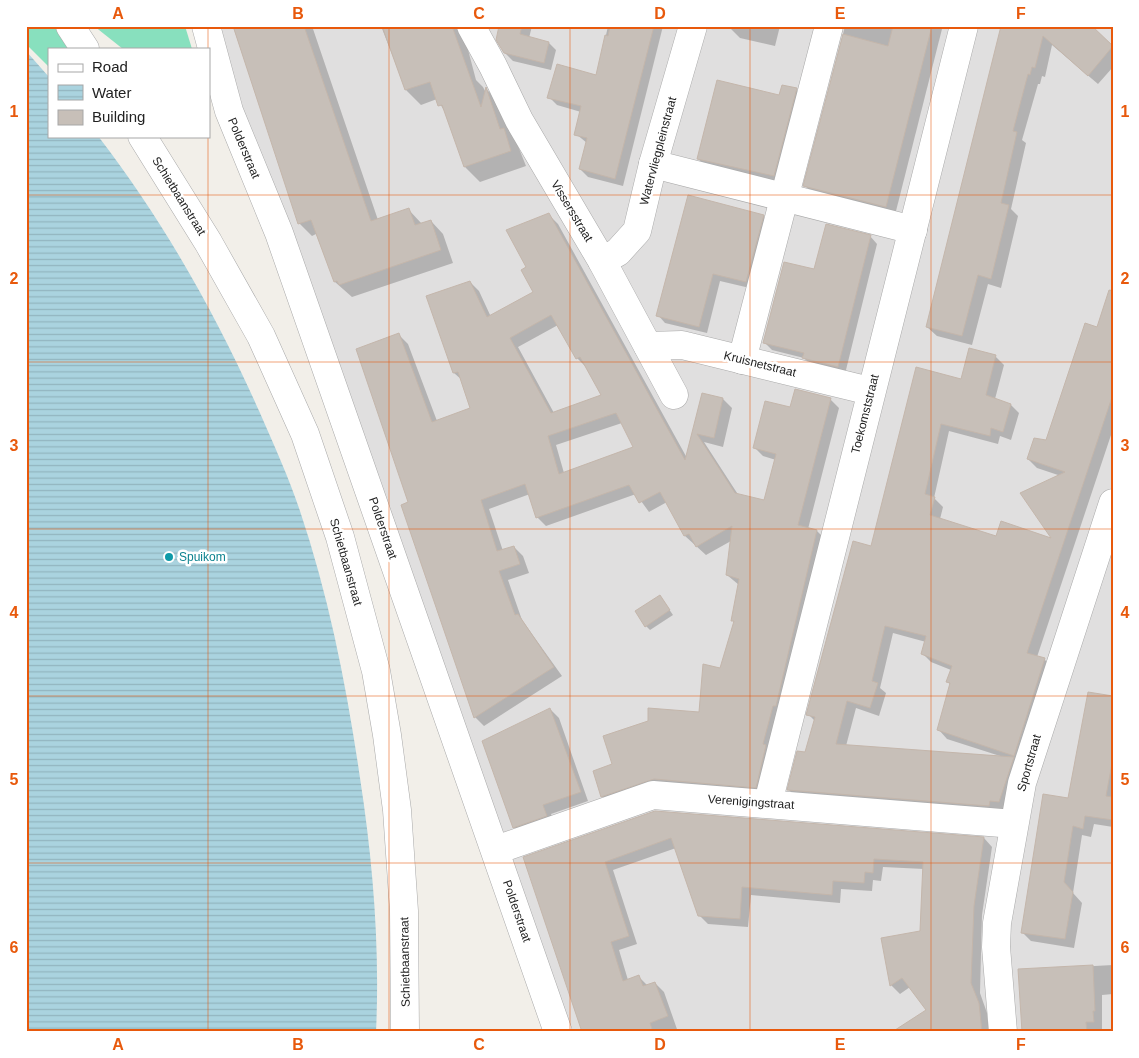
<svg xmlns="http://www.w3.org/2000/svg" width="1139" height="1058" font-family="Helvetica,sans-serif">
	<style>
		.residential { fill: #e0dfdf }
		.pitch { fill: #88e0be }
		.water { fill: url(#water-rules) }
		.shadow { fill: #0003; fill-rule: evenodd }
		.building { fill: #c7bfb8; stroke: #c4b6ab; fill-rule: evenodd }
		.lines { fill: none; stroke-linecap: round; stroke-linejoin: round }
		.minor-casing { stroke: #a9a9a9; stroke-width: 29 }
		.minor { stroke: #fff; stroke-width: 28 }
		.grid { fill: none; stroke: #e8590c; stroke-width: 1; stroke-opacity: 0.55 }
		.culture-dot { fill: #0f9aa8; stroke: #fff; stroke-width: 2 }
		.labels { text-anchor: middle; stroke-width: 5; stroke-linejoin: round; paint-order: stroke }
		.street-label { font-size: 12px; fill: #222; stroke: #fff }
		.culture-label { font-size: 12px; fill: #0d838f; stroke: #fff; text-anchor: start }
		.neatline { fill: none; stroke: #e8590c; stroke-width: 2 }
		.grid-label { font-size: 16px; text-anchor: middle; font-weight: bold; fill: #e8590c }
	</style>
	<defs>
		<pattern id="water-rules" width="6" height="5" patternUnits="userSpaceOnUse" patternTransform="scale(1.25)"><rect width="6" height="5" fill="#aad3df"/><path d="M0 2.5h6" fill="none" stroke="#92b5bf"/></pattern>
	</defs>
	<rect width="100%" height="100%" fill="#f2efe9"/>
	<path class="residential" d="M206 26H1113V1032H558Z"/>
	<g class="pitch">
		<path d="M26 26H86L95 49H49V67L26 44Z"/>
		<path d="M94 26H185L192 49H123Z"/>
	</g>
	<path class="water" d="M26 51 49 77V136H98C164 222 216 314 260 413 274 445 289 478 300 511 329 597 347 688 360 778 373 862 380 947 376 1032H26Z"/>
	<g class="shadow">
		<path d="M233 26H312L378 220 408 209 422 224 431 221 443 234 453 263 352 297 335 282 316 234 312 236 299 223Z"/>
		<path d="M381 26H459L466 42 476 80 483 87 486 93V89L501 103 526 166 480 182 465 167 445 112 437 99 421 105 406 90Z"/>
		<path d="M501 26H532L529 38 549 43 556 50 551 70 513 61 505 53Z"/>
		<path d="M608 26H663L623 186 588 177 580 169 587 143 576 134 581 112 557 105 549 97 597 76Z"/>
		<path d="M732 26H780L775 46 740 38 731 29Z"/>
		<path d="M845 26H940L942 29 895 215 814 194 805 186Z"/>
		<path d="M1002 26H1090L1113 46V67L1098 84 1052 45 1045 77 1042 76 1040 84H1038L1022 140 1026 143 1011 209 1018 216 1001 288 988 284 972 345 937 336 927 327Z"/>
		<path d="M796 90 804 98 782 184 707 167 698 159 780 96Z"/>
		<path d="M549 215 558 224 687 458 703 394 723 399 732 408 723 447 704 442 739 496 765 502 776 460 763 456 754 447 791 408 830 399 839 408 808 529 817 531 826 540 765 796 611 805 602 796 613 765 700 713 721 670 735 623 732 620 739 585 727 575 731 541 706 555 685 536 667 502 649 512 636 494 546 526 537 517 530 494 489 509 503 551 514 547 523 556 529 573 508 580 522 620 562 676 484 726 475 717 402 506 410 503 399 335 408 344 437 421 471 409 462 380 454 373 470 282 479 291 491 317 535 292 528 267ZM558 325 577 358 586 367 603 396 554 413 518 347ZM622 423 635 447 564 473 556 445Z"/>
		<path d="M763 216 771 224 754 289 720 281 707 333 665 323 658 315Z"/>
		<path d="M870 236 877 244 845 374 811 365 804 358 772 350 764 342 815 271Z"/>
		<path d="M1113 283V429L1037 657 1044 659 1053 668 1008 810 797 798 789 790 806 754 815 721 808 714 872 547 962 380 995 356 1004 365 995 399 1011 405 1019 413 1011 440 1000 436 998 444 949 431 934 498 943 507 940 519 997 538 1054 540 1061 476 1037 468 1028 459 1046 442 1098 329ZM893 633 926 642 923 654 931 662 951 670 947 681 951 685 939 730 947 739 1000 756 846 746 856 708 879 716 886 693 880 688Z"/>
		<path d="M660 596 673 615 650 630 646 626Z"/>
		<path d="M1113 698V827L1094 824 1091 837 1082 835 1073 893 1082 903 1074 948 1031 941 1022 932 1069 799Z"/>
		<path d="M550 709 559 718 588 801 551 814 555 824 522 836 514 827Z"/>
		<path d="M655 812 984 838 992 847 982 915 980 993 987 1013 989 1032H902L928 1011 910 987 900 994 891 985 882 939 921 932 924 869 883 867 881 881 873 880 872 891 841 889 840 903 751 895 748 927 708 924 699 915 676 848 613 870 637 944 619 950 628 980 639 977 648 986 655 983 664 992 678 1032H584L524 858Z"/>
		<path d="M1113 965V994L1102 995V1030L1094 1032H1024L1020 970Z"/>
	</g>
	<g class="building">
		<path d="M233 26H304L371 221 409 208 415 225 431 220 441 250 339 285 337 281 334 282 311 220 298 224Z"/>
		<path d="M382 26H452L481 107 486 87 500 129 504 128 511 151 464 167 442 105 438 106 430 82 405 90Z"/>
		<path d="M499 26H522L520 34 549 42 544 63 504 53 496 40Z"/>
		<path d="M610 26H654L615 179 579 169 587 138 574 135 581 106 547 98 557 64 596 75 605 35 608 36Z"/>
		<path d="M893 26H932L886 207 803 186 843 34 888 46Z"/>
		<path d="M1001 26H1092L1113 46 1088 76 1043 36 1035 68 1032 67 1030 75 1028 74 1013 131 1017 132 1001 203 1009 205 991 279 978 275 962 336 926 327Z"/>
		<path d="M717 80 779 95 782 85 797 88 774 176 697 159Z"/>
		<path d="M688 195 764 215 746 282 713 274 699 327 656 316Z"/>
		<path d="M549 213 685 460 702 393 723 398 714 438 697 434 735 493 764 500 776 454 753 448 765 401 790 407 795 389 831 398 798 525 817 530 776 706H773L763 744 766 745 756 788 654 779 601 797 593 771 612 764 603 736 648 721V708L699 712 703 664 720 668 734 621H731L739 579 726 575 732 526 696 547 689 534 684 536 660 492 639 503 629 485 536 518 525 484 481 500 497 551 514 546 520 564 499 571 515 615 518 614 554 667 474 718 401 505 408 502 356 349 399 333 432 422 470 408 458 372 453 373 426 296 470 281 487 317 533 292 521 270 526 267 506 230ZM551 315 576 359 580 357 601 395 551 413 510 338ZM616 413 633 447 559 474 548 436Z"/>
		<path d="M826 224 871 235 838 367 802 358 804 353 763 343 784 262 814 269Z"/>
		<path d="M1109 290 1113 291V394L1027 653 1045 658 1014 756 937 730 950 683 946 682 952 666 921 654 926 636 885 626 872 681 878 683 870 708 847 701 836 744 1014 757 999 802 990 801 989 806 787 790 797 751 805 752 815 717 806 715 853 541 871 546 916 367 961 379 969 348 996 355 986 395 1011 404 1003 432 991 428 990 436 941 424 925 494 935 497 930 515 996 536 1001 521 1051 538 1020 493 1065 472 1027 459 1034 438 1046 440 1085 323 1097 327Z"/>
		<path d="M660 595 670 610 645 627 635 611Z"/>
		<path d="M1088 692 1113 696V758L1106 796 1113 797V820L1085 816 1083 829 1073 826 1064 882 1073 892 1065 939 1021 933 1043 794 1068 798Z"/>
		<path d="M550 708 581 792 543 805 547 816 513 828 482 741Z"/>
		<path d="M655 811 984 837 974 906 971 983 979 1003 982 1032H892L926 1010 902 978 890 986 881 938 920 931 923 862 874 859 873 873 865 872 864 883 833 881 832 895 742 887 740 919 698 916 671 838 605 862 629 936 611 942 623 981 639 975 643 986 655 982 668 1016 650 1023 653 1032H582L523 857Z"/>
		<path d="M1093 965 1095 1011H1093L1094 1022H1086L1087 1032H1022L1018 969Z"/>
	</g>
	<g class="lines">
		<defs>
			<g id="minor">
				<path d="M70 26 85 49"/>
				<path d="M206 26 229 111 279 233 558 1032"/>
				<path d="M471 26 493 66 519 120 602 261 674 395"/>
				<path d="M142 136 208 242 261 336 305 434 340 537 376 671 387 735 397 810 404 911 405 1032"/>
				<path d="M653 164 913 230"/>
				<path d="M602 261 618 252 637 231 653 164 693 26"/>
				<path d="M648 346 682 345 870 391"/>
				<path d="M742 360 829 26"/>
				<path d="M768 803 964 26"/>
				<path d="M496 850 653 795 1014 824"/>
				<path d="M1003 1032 996 947 997 923 1022 783 1113 503"/>
			</g>
		</defs>
		<use href="#minor" class="minor-casing"/>
		<use href="#minor" class="minor"/>
	</g>
	<path class="grid" d="M208 26V49M389 26V1032M570 26V1032M750 26V1032M931 26V1032M208 136V1032M26 195H1113M26 362H1113M26 529H1113M26 696H1113M26 863H1113"/>
	<circle class="culture-dot" cx="169" cy="557" r="5"/>
	<g class="labels">
		<g class="street-label">
			<text transform="translate(244 148) rotate(67)" y="4">Polderstraat</text>
			<text transform="translate(658 151) rotate(-75)" y="4">Watervliegpleinstraat</text>
			<text transform="translate(179 196) rotate(58)" y="4">Schietbaanstraat</text>
			<text transform="translate(572 211) rotate(59)" y="4">Vissersstraat</text>
			<text transform="translate(760 364) rotate(14)" y="4">Kruisnetstraat</text>
			<text transform="translate(865 414) rotate(-76)" y="4">Toekomststraat</text>
			<text transform="translate(383 528) rotate(71)" y="4">Polderstraat</text>
			<text transform="translate(346 562) rotate(74)" y="4">Schietbaanstraat</text>
			<text transform="translate(1029 763) rotate(-74)" y="4">Sportstraat</text>
			<text transform="translate(751 802) rotate(4)" y="4">Verenigingstraat</text>
			<text transform="translate(517 911) rotate(71)" y="4">Polderstraat</text>
			<text transform="translate(405 962) rotate(-91)" y="4">Schietbaanstraat</text>
		</g>
		<g class="culture-label">
			<text x="179" y="561">Spuikom</text>
		</g>
	</g>
	<rect width="1139" height="1058" fill="none" stroke="#ffffff" stroke-width="55"/>
	<rect x="48" y="48" width="162" height="90" fill="#ffffff" stroke="#a7a7a7"/>
	<rect x="58" y="64" width="25" height="8" fill="#ffffff" stroke="#a7a7a7"/>
	<text x="92" y="72" font-size="15" fill="#222222">Road</text>
	<rect x="58" y="85" width="25" height="15" fill="url(#water-rules)" stroke="#a7a7a7"/>
	<text x="92" y="98" font-size="15" fill="#222222">Water</text>
	<rect x="58" y="110" width="25" height="15" fill="#c7bfb8" stroke="#a7a7a7"/>
	<text x="92" y="122" font-size="15" fill="#222222">Building</text>
	<rect x="28" y="28" width="1084" height="1002" class="neatline"/>
	<g class="grid-label">
		<text x="118" y="19">A</text>
		<text x="298" y="19">B</text>
		<text x="479" y="19">C</text>
		<text x="660" y="19">D</text>
		<text x="840" y="19">E</text>
		<text x="1021" y="19">F</text>
		<text x="14" y="117">1</text>
		<text x="1125" y="117">1</text>
		<text x="14" y="284">2</text>
		<text x="1125" y="284">2</text>
		<text x="14" y="451">3</text>
		<text x="1125" y="451">3</text>
		<text x="14" y="618">4</text>
		<text x="1125" y="618">4</text>
		<text x="14" y="785">5</text>
		<text x="1125" y="785">5</text>
		<text x="14" y="953">6</text>
		<text x="1125" y="953">6</text>
		<text x="118" y="1050">A</text>
		<text x="298" y="1050">B</text>
		<text x="479" y="1050">C</text>
		<text x="660" y="1050">D</text>
		<text x="840" y="1050">E</text>
		<text x="1021" y="1050">F</text>
	</g>
</svg>
